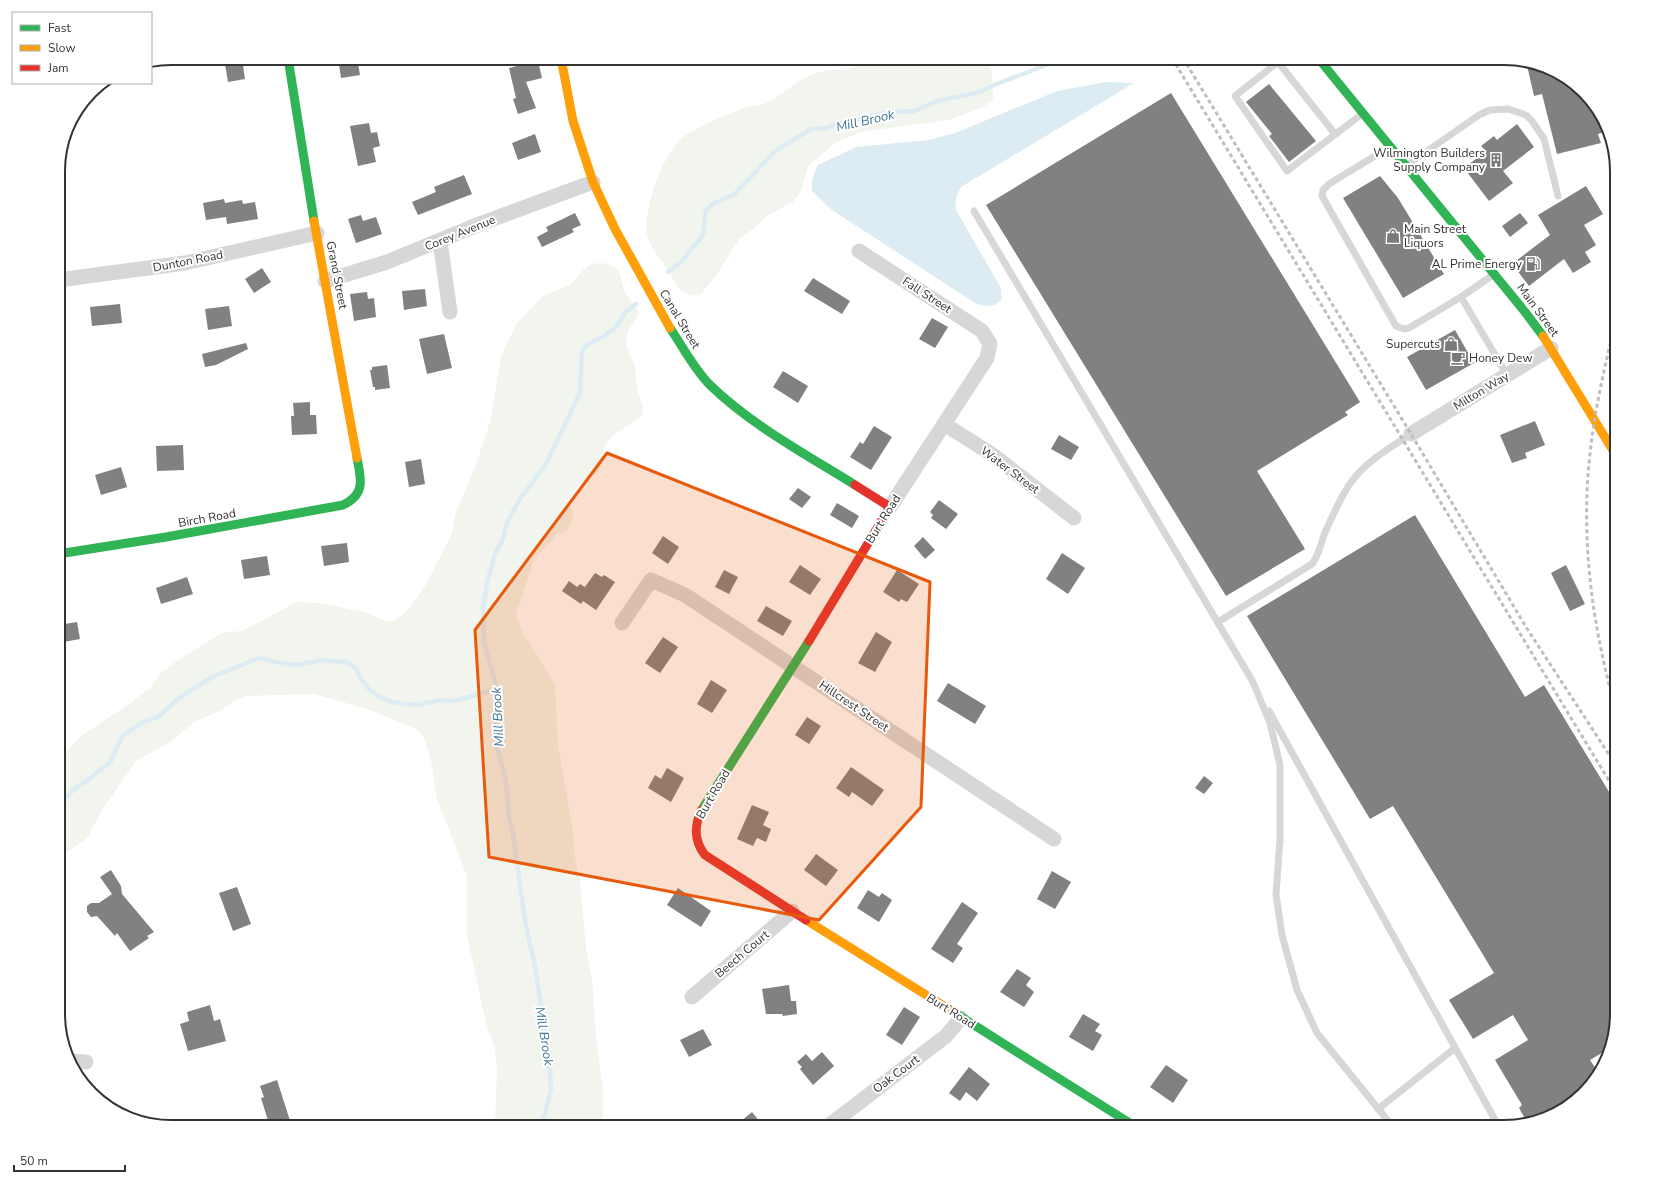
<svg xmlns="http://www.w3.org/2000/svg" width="1675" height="1185" font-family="'Nunito Sans',sans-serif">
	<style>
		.green { fill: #f1f5ed }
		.water { fill: #ddebf3 }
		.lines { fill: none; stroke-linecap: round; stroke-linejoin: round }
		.stream { stroke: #ddebf3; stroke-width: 4.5 }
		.building { fill: #818181 }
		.lane { stroke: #d7d7d7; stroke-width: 7 }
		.street { stroke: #d7d7d7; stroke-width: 15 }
		.fast { stroke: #30b455; stroke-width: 9 }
		.slow { stroke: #ff9f0a; stroke-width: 9 }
		.jam { stroke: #e5322d; stroke-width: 9 }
		.rail { stroke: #bebebe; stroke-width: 3; stroke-dasharray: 4 3; stroke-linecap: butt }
		.marked { fill: #e8590c; fill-opacity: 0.2; stroke: #e8590c; stroke-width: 3; stroke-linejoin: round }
		.labels { text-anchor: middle; stroke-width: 4; stroke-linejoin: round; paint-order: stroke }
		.poi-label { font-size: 12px; fill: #333; stroke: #fff; text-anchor: end }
		.street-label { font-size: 12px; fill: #333; stroke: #fff }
		.water-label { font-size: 13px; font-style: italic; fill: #3f7597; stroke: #fff }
		.rim { fill: none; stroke: #333; stroke-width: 2 }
	</style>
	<rect width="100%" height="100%" fill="#fff"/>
	<g class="green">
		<path d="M867 58H987L992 71 993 99 982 108 948 120 861 132 835 143 808 166 801 191 793 202 768 215 757 226 739 239 717 274 700 295C676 299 673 274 661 260 642 237 645 225 651 198 656 179 669 146 686 135 697 127 729 114 744 108 750 106 758 106 764 104 781 96 794 82 811 75 827 68 837 71 852 68 858 67 863 62 867 58Z"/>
		<path d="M601 263 611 265 619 271C621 277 622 284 624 290 629 302 635 300 639 315L629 329 626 339 627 348 635 366 637 388 643 408 642 416 611 437 605 445 602 462 598 472 583 481 570 494 569 504 573 513 572 523 566 531 557 534 534 559 516 614 522 632 555 684 558 746 573 831 575 860 580 879 586 949 592 979 596 1037 603 1091V1127H495L497 1068 495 1048 486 1023 467 935V876L437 799 431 761 426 744 422 734 414 728 370 710 314 694 245 696 237 699 222 710 194 722 172 741 136 761 102 810 87 838 58 858V761L81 736 129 704 150 688 161 673 177 661 222 633 242 631 297 602 317 603 366 612 385 621H394L409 609 425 586 452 534 456 512 475 467 490 422 501 357 516 324 543 296 570 285 583 270 592 264Z"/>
	</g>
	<path class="water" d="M1106 82 1134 83 961 187C957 194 954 201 956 210L1001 288 1002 299C994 308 985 307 975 303L832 210 812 191V179L818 165 856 147 929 140 955 133 1057 91Z"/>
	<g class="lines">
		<g class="stream">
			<path d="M668 272 682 261 703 235 706 210 713 204 735 194 774 152 811 129 827 128 836 124 891 112 914 111 937 101 980 92 994 85 1049 64 1057 62 1109 61 1121 58"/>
			<path d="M58 807 75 788 88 780 111 761 122 736 145 721 158 717 179 698 212 677 259 658 285 664 297 665 322 660 346 662 356 668 361 679 370 690 380 697 392 702 405 704 416 705 441 700 454 701 497 689"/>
			<path d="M541 1127 551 1090 549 1057 535 966 525 921 513 834 509 817 506 781 496 743 497 689 484 643 483 608 487 583 496 551 503 539 507 522 520 499 545 466 580 393 582 351 588 344 603 337 616 327 625 313 636 304"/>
		</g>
	</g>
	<g class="building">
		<path d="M224 58H242L245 79 228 82Z"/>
		<path d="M338 58H357L360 75 341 78Z"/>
		<path d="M538 61 542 78 526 82 536 108 518 114 513 99 516 98 509 68Z"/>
		<path d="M1526 61 1541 64 1573 81 1605 121 1608 131 1598 134 1601 143 1557 154 1542 94 1534 96Z"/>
		<path d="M1269 84 1316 141 1289 162 1269 136 1272 134 1246 102Z"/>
		<path d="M1171 93 1360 402 1345 412 1348 415 1257 471 1305 549 1226 596 986 205Z"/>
		<path d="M369 123 371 133 377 132 380 146 373 148 376 162 358 166 350 126Z"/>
		<path d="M1517 124 1534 147 1503 171 1513 183 1489 201 1464 168 1486 151 1481 146 1494 136 1497 140Z"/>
		<path d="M535 134 541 152 518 160 512 143Z"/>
		<path d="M464 175 472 194 418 215 412 202 436 192 434 187Z"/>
		<path d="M1380 176 1398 198 1444 274 1403 298 1343 198Z"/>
		<path d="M1586 186 1603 214 1584 225 1596 245 1585 252 1591 262 1573 273 1564 259 1529 286 1512 264 1550 235 1538 215Z"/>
		<path d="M224 199 225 203 242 200 243 204 255 202 258 219 227 224 226 217 206 220 203 203Z"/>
		<path d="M575 213 581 225 572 229 574 232 542 247 537 237 548 231 546 227Z"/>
		<path d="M1520 213 1528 223 1510 237 1502 226Z"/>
		<path d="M361 215 363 221 376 217 382 234 356 243 348 219Z"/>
		<path d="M262 268 271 282 254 293 245 279Z"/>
		<path d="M813 278 850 301 842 314 804 291Z"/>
		<path d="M425 289 427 306 404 310 402 291Z"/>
		<path d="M367 292 368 299 374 298 376 317 354 321 350 294Z"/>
		<path d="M120 304 122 323 92 326 90 307Z"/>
		<path d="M229 306 232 326 208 330 205 309Z"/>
		<path d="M932 318 948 327 935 348 919 339Z"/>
		<path d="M1455 330 1474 363 1426 390 1407 357Z"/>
		<path d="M444 334 452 368 427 374 419 339Z"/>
		<path d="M246 343 248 349 216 365 205 367 202 354Z"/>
		<path d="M387 365 390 388 375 390V387H373L370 370H372V367Z"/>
		<path d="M783 371 808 386 798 403 773 387Z"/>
		<path d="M310 402V415H316L317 434 292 435 291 416H294L293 403Z"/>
		<path d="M1535 421 1545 445 1525 453 1527 458 1512 463 1500 435Z"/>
		<path d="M874 426 892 437 871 470 850 457 860 442 863 444Z"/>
		<path d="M1059 435 1079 447 1071 460 1051 449Z"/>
		<path d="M183 445 184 470 157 471 156 446Z"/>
		<path d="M421 459 425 484 409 487 405 462Z"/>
		<path d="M121 467 127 487 101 495 95 475Z"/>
		<path d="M798 488 811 497 802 508 789 499Z"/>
		<path d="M939 500 958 514 946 529 931 518 933 515 930 512Z"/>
		<path d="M837 503 859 516 852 528 830 515Z"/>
		<path d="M1415 515 1525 697 1544 685 1617 805V1015L1612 1047 1590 1060 1596 1069 1593 1071 1597 1077 1594 1083 1575 1098 1542 1118 1527 1122 1519 1108 1522 1105 1495 1060 1528 1040 1513 1015 1473 1039 1449 1000 1494 973 1393 806 1370 819 1247 616Z"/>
		<path d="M663 536 679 547 668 564 652 553Z"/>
		<path d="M923 537 935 550 925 559 914 546Z"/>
		<path d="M347 543 349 562 324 566 321 546Z"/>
		<path d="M1062 553 1085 568 1068 594 1046 579Z"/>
		<path d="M267 556 270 575 244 579 241 560Z"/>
		<path d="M800 565 821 579 810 595 789 582Z"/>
		<path d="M1566 565 1585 604 1570 611 1551 573Z"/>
		<path d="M724 570 738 577 729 594 715 587Z"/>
		<path d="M897 570 919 584 907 602 901 599 899 602 883 592Z"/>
		<path d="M595 573 602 577 604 575 615 582 596 610 583 601 581 604 562 591 569 581 577 587 580 584 585 587Z"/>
		<path d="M187 577 193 594 161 604 156 588Z"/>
		<path d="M766 606 792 621 783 636 757 621Z"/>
		<path d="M77 622 80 639 58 643V625Z"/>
		<path d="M876 632 892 642 875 672 858 663Z"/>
		<path d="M663 637 678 647 660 673 645 663Z"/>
		<path d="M711 680 727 690 712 713 697 704Z"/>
		<path d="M948 683 986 706 975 724 937 701Z"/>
		<path d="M807 717 821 726 809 744 795 735Z"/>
		<path d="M851 767 884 790 872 806 852 792 849 797 836 788Z"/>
		<path d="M667 768 684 778 671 802 648 788 655 775 661 779Z"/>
		<path d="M1204 776 1213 783 1204 794 1195 788Z"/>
		<path d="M752 805 769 812 763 825 771 829 766 842 757 838 753 846 737 839Z"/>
		<path d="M816 854 838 870 826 886 804 870Z"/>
		<path d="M111 870 121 886 122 894 154 932 147 936 149 938 130 951 117 933 115 936 97 916 91 917 87 912V906L91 903H99L112 894 100 877Z"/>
		<path d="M1052 871 1071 882 1055 909 1037 899Z"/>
		<path d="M237 887 251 924 233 931 219 893Z"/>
		<path d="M678 888 711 911 701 927 667 905Z"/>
		<path d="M868 890 879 897 882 893 892 900 879 922 857 908Z"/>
		<path d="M962 902 978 913 957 944 963 948 953 963 931 949Z"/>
		<path d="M1017 969 1031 978 1026 985 1034 992 1024 1007 1000 992Z"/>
		<path d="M789 985 791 1001H796L797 1014 783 1016 782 1014H766L762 989Z"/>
		<path d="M210 1005 214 1021 220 1019 226 1041 188 1051 180 1024 189 1021 187 1012Z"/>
		<path d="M904 1007 920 1017 902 1045 886 1035Z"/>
		<path d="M1083 1014 1100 1024 1095 1031 1102 1035 1093 1051 1069 1037Z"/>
		<path d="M703 1029 712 1045 689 1057 680 1040Z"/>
		<path d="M822 1052 834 1066 813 1085 800 1069 802 1067 797 1062 806 1054 812 1061Z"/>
		<path d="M1166 1065 1188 1080 1173 1103 1150 1087Z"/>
		<path d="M969 1067 990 1084 977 1101 966 1092 960 1101 949 1093Z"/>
		<path d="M277 1080 292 1127H270L261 1098 264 1097 260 1086Z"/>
		<path d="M752 1112 764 1127H734Z"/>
	</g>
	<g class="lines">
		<g class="lane">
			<path d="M1283 58 1235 96 1287 171 1362 114"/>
			<path d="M1278 62 1335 134"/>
			<path d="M1388 148 1329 184 1323 190 1322 196 1396 326 1404 329 1409 328 1461 297 1493 275"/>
			<path d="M1407 165 1479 115 1490 110 1508 109 1526 115 1532 121 1544 139 1558 196"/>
			<path d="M974 211 1253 682 1270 723 1280 765V839L1276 895 1282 935 1297 990 1317 1033 1393 1127"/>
			<path d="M1461 297 1507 375"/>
			<path d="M1218 622 1312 564C1320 554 1321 541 1326 530 1334 514 1341 495 1352 481 1367 461 1391 447 1411 434"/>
			<path d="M1269 711 1499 1127"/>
			<path d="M1378 1109 1455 1048"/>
		</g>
		<g class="street">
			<path d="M440 241 450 312"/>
			<path d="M859 251 982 331 990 344 987 358 890 507"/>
			<path d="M58 280 185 263 317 233"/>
			<path d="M325 281 387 262 482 223 593 182"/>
			<path d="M944 424 993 455 1074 518"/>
			<path d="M1411 434 1551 348"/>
			<path d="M622 623 651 580 685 595 1054 839"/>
			<path d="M692 997 792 911"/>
			<path d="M70 1061 86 1062"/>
			<path d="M827 1127 946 1036 961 1018"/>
		</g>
		<g class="fast">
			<path d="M288 58 314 221"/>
			<path d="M1318 58 1525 312 1543 336"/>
			<path d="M670 328C683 347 694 369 710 385 751 425 807 455 855 485"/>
			<path d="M58 554 166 537 343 505C366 494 361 479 357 458"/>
			<path d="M701 811 809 641"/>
			<path d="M947 1008 1136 1127"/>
		</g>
		<g class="slow">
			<path d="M561 58 573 121 593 182 615 229 670 328"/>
			<path d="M314 221 357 458"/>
			<path d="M1543 336 1617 457"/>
			<path d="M806 920 947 1008"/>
		</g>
		<g class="jam">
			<path d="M809 641 890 507 855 485"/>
			<path d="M701 811C694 827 694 841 705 855L806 920"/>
		</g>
		<g class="rail">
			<path d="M1172 58 1617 794"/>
			<path d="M1183 58 1411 434 1526 627 1617 767"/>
			<path d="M1617 315C1606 361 1595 407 1590 454 1580 542 1593 630 1617 714"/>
		</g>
	</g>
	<path class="marked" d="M607 453 930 582 921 807 819 920 489 857 475 630Z"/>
	<defs>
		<symbol id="building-bare" viewBox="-9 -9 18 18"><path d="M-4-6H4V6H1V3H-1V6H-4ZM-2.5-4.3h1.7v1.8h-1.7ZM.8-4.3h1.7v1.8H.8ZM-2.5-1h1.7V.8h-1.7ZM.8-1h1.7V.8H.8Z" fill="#7a7a7a" stroke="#fff" stroke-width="2.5" paint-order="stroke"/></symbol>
		<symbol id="shop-bare" viewBox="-9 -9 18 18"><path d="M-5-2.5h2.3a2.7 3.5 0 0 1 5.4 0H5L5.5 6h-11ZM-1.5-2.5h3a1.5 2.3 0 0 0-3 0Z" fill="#7a7a7a" stroke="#fff" stroke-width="2.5" paint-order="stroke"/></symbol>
		<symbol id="fuel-bare" viewBox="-9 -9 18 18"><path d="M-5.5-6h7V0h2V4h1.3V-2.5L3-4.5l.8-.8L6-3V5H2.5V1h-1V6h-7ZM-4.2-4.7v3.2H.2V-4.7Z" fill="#7a7a7a" stroke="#fff" stroke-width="2.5" paint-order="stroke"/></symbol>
		<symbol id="cafe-bare" viewBox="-9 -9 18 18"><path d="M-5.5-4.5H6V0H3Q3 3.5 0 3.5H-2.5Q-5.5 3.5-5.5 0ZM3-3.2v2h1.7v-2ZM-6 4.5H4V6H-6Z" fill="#7a7a7a" stroke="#fff" stroke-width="2.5" paint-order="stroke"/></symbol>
	</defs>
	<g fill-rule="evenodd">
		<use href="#building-bare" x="1486" y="150" width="20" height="20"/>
		<use href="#shop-bare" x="1383" y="226" width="20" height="20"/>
		<use href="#fuel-bare" x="1523" y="254" width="20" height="20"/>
		<use href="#shop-bare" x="1441" y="334" width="20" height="20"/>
		<use href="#cafe-bare" x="1448" y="348" width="20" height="20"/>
	</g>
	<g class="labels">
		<g class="poi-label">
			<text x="1485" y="157">Wilmington Builders<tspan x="1485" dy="14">Supply Company</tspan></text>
			<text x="1404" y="233" text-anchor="start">Main Street<tspan x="1404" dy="14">Liquors</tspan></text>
			<text x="1522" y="268">AL Prime Energy</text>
			<text x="1440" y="348">Supercuts</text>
			<text x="1469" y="362" text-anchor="start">Honey Dew</text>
		</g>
		<g class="street-label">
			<text transform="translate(460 233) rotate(-22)" y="4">Corey Avenue</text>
			<text transform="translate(188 261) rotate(-11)" y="4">Dunton Road</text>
			<text transform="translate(337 275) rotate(79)" y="4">Grand Street</text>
			<text transform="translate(927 295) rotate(33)" y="4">Fall Street</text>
			<text transform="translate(1538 310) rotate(54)" y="4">Main Street</text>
			<text transform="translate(680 319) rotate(59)" y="4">Canal Street</text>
			<text transform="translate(1481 391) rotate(-31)" y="4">Milton Way</text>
			<text transform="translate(1010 470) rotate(37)" y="4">Water Street</text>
			<text transform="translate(207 518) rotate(-10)" y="4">Birch Road</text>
			<text transform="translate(883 519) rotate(-58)" y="4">Burt Road</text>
			<text transform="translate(854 706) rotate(34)" y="4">Hillcrest Street</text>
			<text transform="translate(713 794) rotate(-60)" y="4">Burt Road</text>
			<text transform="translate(742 954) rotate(-40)" y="4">Beech Court</text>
			<text transform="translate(951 1011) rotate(32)" y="4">Burt Road</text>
			<text transform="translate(896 1074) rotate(-37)" y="4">Oak Court</text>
		</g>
		<g class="water-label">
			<text transform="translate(865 120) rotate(-13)" y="5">Mill Brook</text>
			<text transform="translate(497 717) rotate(-93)" y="5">Mill Brook</text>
			<text transform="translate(545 1036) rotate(81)" y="5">Mill Brook</text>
		</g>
	</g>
	<path d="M0 0H1675V1185H0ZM171 65H1504A106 106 0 0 1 1610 171V1014A106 106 0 0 1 1504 1120H171A106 106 0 0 1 65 1014V171A106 106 0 0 1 171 65Z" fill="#fff" fill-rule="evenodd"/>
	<path class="rim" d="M171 65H1504A106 106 0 0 1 1610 171V1014A106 106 0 0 1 1504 1120H171A106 106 0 0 1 65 1014V171A106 106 0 0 1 171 65Z"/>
	<rect x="12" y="12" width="140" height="72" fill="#ffffff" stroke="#adadad"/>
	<rect x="20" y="25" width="20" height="6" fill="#30b455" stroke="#adadad"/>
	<text x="48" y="32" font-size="12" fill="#333333">Fast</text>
	<rect x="20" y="45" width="20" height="6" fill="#ff9f0a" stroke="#adadad"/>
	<text x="48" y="52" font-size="12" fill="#333333">Slow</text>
	<rect x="20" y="65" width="20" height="6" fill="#e5322d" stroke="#adadad"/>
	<text x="48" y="72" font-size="12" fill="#333333">Jam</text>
	<path d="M14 1165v6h111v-6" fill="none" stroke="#333333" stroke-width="2"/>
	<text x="20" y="1165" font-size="12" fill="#333333" stroke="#ffffff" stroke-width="3" paint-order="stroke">50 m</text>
</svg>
